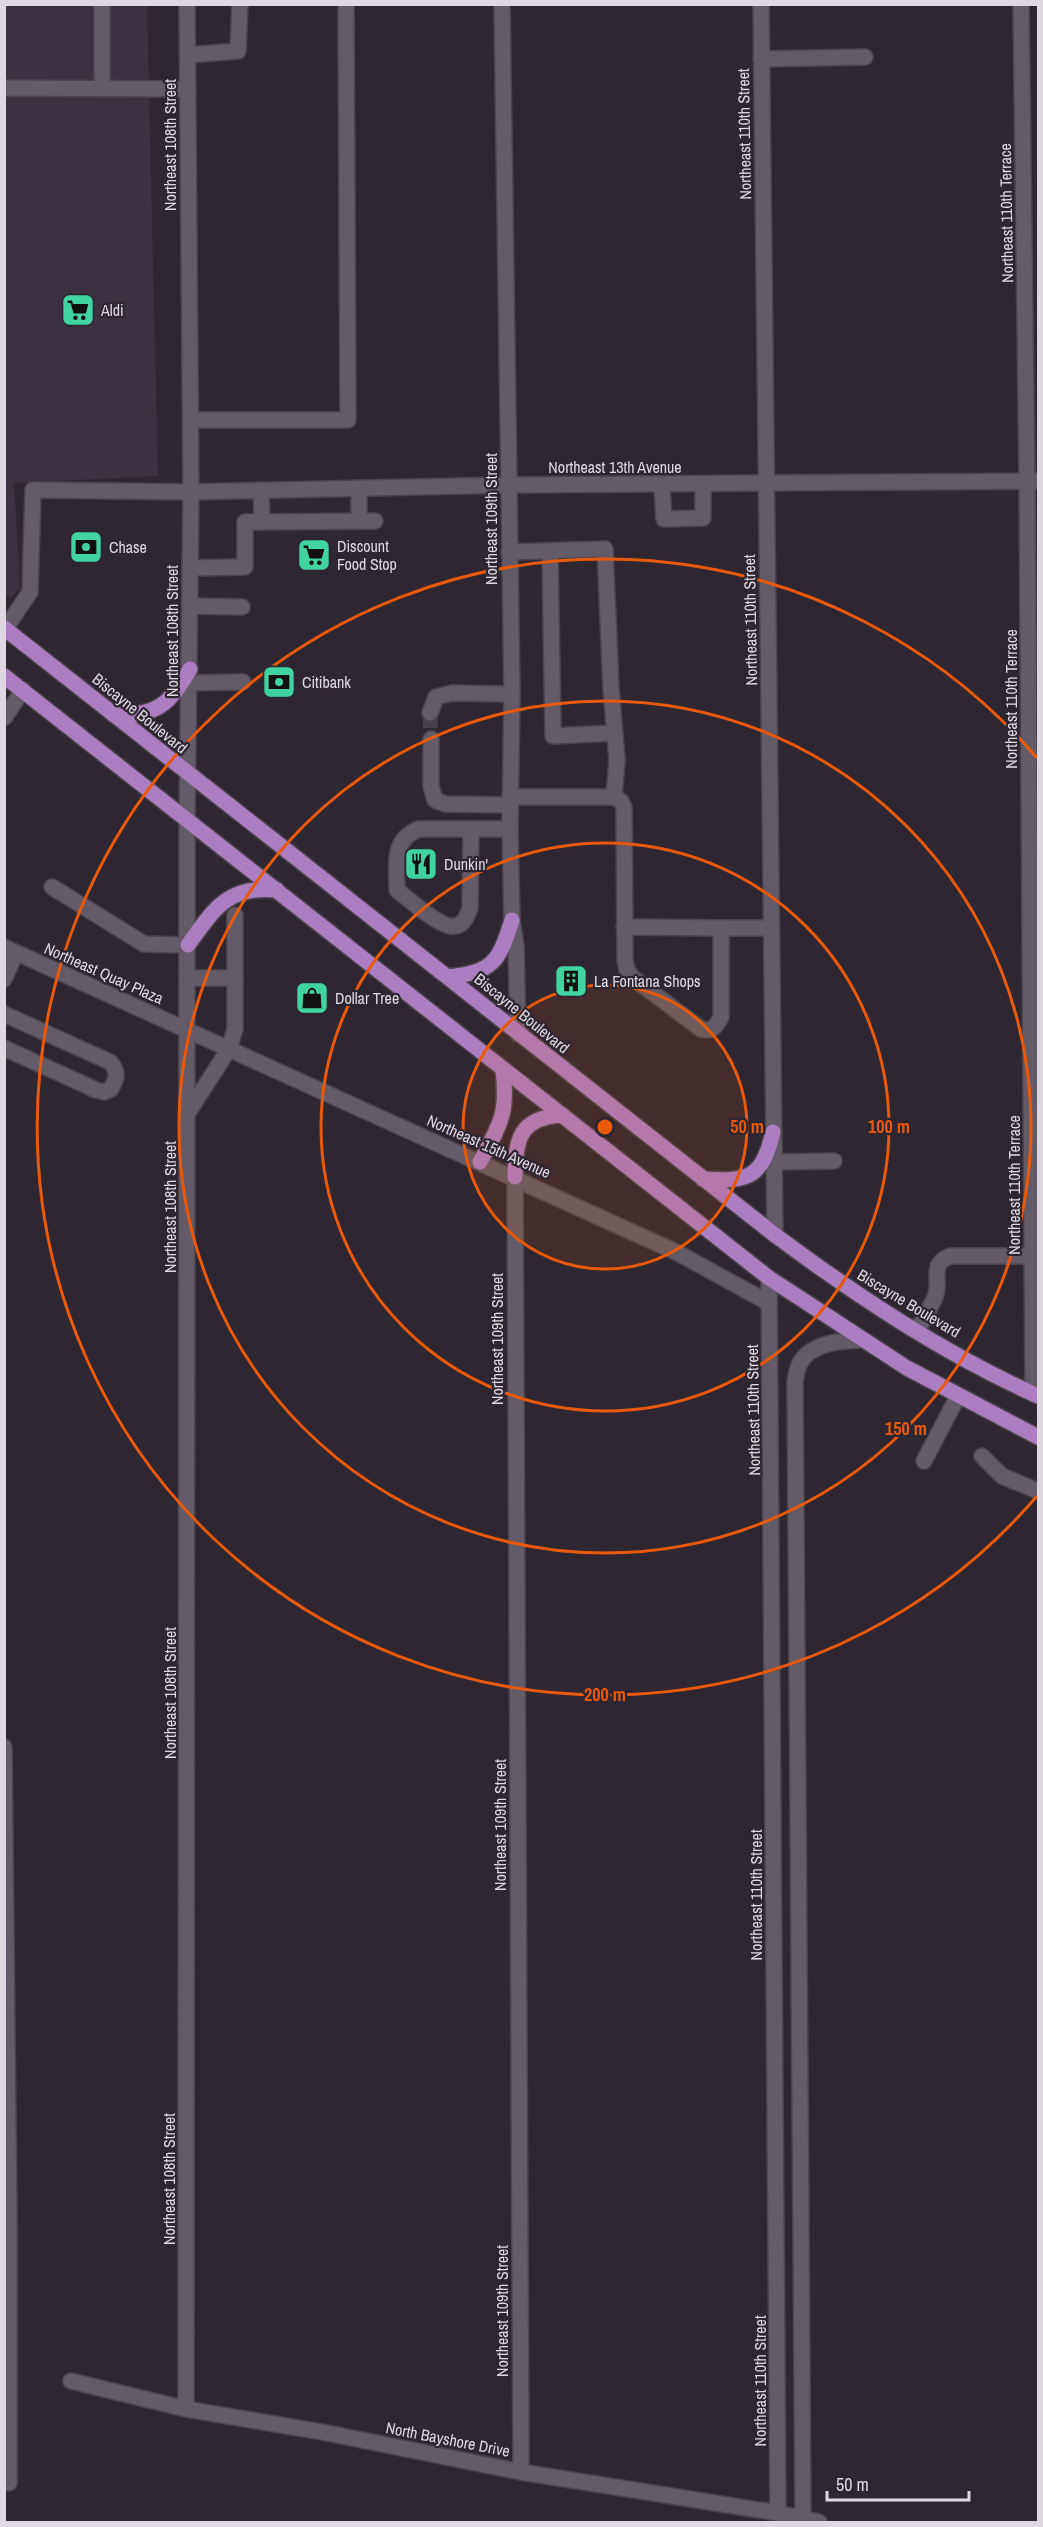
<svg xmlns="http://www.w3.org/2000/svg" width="1043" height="2527" font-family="'Archivo Narrow',sans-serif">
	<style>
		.built { fill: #3c3141 }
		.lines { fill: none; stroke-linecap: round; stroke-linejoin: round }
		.minor-tunnel { stroke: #48414b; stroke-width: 15; stroke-dasharray: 15 8; stroke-linecap: butt }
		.minor-casing { stroke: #4a444d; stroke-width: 18 }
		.major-casing { stroke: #4a444d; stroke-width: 18 }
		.minor { stroke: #635b67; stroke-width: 15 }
		.major { stroke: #ad7dc2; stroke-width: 15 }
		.ring { fill: none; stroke: #e8590c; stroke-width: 3 }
		.labels { text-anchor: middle; stroke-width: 4.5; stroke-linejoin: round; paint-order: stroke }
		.street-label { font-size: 16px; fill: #ded9e0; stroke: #2e2631 }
		.poi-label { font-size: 16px; fill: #ded9e0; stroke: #2e2631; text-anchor: start }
		.centre { fill: #e8590c; stroke: #2e2631; stroke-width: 3 }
		.ring-label { font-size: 18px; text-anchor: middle; font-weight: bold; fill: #e8590c; stroke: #2e2631; stroke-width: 4.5; stroke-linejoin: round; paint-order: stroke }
	</style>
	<rect width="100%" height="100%" fill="#2e2631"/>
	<path class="built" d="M4 5H147L158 476 14 483 20 588 11 598 4 593Z"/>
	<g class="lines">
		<path class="minor-tunnel" d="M430 713 431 739"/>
		<defs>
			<g id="minor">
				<path d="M102 4V88"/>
				<path d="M502 4 512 694 510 829 512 920 516 946 518 1034"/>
				<path d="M761 4 775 1235"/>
				<path d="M1021 4 1027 481 1033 1393"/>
				<path d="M188 55 238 51 240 4"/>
				<path d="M761 59 865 57"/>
				<path d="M4 88 188 89"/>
				<path d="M191 420H348L346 4"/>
				<path d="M662 486 664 519 703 518V484"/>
				<path d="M359 488V520"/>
				<path d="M261 490 262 521"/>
				<path d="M550 551 553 736 615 733"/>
				<path d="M509 552 605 549 611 688 617 760 614 797"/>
				<path d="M190 568 245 567V522L375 521"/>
				<path d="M190 606 242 607"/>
				<path d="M5 629 30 592 33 490 191 492 509 485 1038 481"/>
				<path d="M190 683 243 682"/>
				<path d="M430 713 436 697 452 693 512 694"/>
				<path d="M4 718 23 690"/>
				<path d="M431 739V786L435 800 446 804 510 805"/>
				<path d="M510 797H614L621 801 624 807 625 960 627 970 633 978 701 1029C712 1032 716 1027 721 1017V928L624 927"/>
				<path d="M471 829 470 908C467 916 464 925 455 926 442 929 408 899 397 890 397 864 391 840 419 829H510"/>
				<path d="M52 887 144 944 188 945"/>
				<path d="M721 928H771"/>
				<path d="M4 947 676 1252 769 1303"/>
				<path d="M188 978H235"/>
				<path d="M4 979 16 953"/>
				<path d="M4 1014 110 1062C119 1072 117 1078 111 1089L104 1092 96 1090 4 1048"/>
				<path d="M189 1111 229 1049 235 1029V915"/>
				<path d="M774 1162 834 1161"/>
				<path d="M515 1177 521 2472"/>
				<path d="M769 1278 778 2513"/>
				<path d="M917 1331C923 1320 930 1309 935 1297 942 1280 928 1265 950 1256H1032"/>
				<path d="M982 1456 1002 1476 1038 1491"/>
				<path d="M924 1461 958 1396"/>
				<path d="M4 1747 9 2225V2483"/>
				<path d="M71 2381 186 2409 322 2432 521 2472 778 2513 819 2522"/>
				<path d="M186 2409 187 819 191 492 187 4"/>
				<path d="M803 2519 795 1382C796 1376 797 1368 800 1363 812 1342 841 1341 862 1340"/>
			</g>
			<g id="major">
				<path d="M4 628 775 1235C857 1296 944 1354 1038 1396"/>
				<path d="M4 676 769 1278 907 1368 1038 1437"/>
				<path d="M114 715C157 716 169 705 190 669"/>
				<path d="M188 945C214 909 228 885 277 890"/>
				<path d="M448 977C493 972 499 962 512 920"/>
				<path d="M480 1162C501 1123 508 1114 503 1069"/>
				<path d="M515 1177C516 1140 518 1118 562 1115"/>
				<path d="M703 1179C749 1182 762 1178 773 1132"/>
			</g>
		</defs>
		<use href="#minor" class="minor-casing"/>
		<use href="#major" class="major-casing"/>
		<use href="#minor" class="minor"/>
		<use href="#major" class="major"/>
	</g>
	<circle cx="605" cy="1127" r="142" fill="#e8590c" fill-opacity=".12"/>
	<g class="ring">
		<circle cx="605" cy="1127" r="142"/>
		<circle cx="605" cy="1127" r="284"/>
		<circle cx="605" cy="1127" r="426"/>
		<path d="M1037 1496A568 568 0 1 1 1037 758"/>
	</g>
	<defs>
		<symbol id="supermarket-square" viewBox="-11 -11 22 22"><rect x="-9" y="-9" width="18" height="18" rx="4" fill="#41d4a1" stroke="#2e2631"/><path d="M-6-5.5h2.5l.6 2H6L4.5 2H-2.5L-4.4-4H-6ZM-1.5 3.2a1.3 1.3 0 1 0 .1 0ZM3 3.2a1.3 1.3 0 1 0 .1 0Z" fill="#111"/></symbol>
		<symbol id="bank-square" viewBox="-11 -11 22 22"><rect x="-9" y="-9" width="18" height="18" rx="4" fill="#41d4a1" stroke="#2e2631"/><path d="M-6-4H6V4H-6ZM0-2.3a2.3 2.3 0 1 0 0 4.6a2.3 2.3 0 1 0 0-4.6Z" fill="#111"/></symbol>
		<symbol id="restaurant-square" viewBox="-11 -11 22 22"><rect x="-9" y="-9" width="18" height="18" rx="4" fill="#41d4a1" stroke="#2e2631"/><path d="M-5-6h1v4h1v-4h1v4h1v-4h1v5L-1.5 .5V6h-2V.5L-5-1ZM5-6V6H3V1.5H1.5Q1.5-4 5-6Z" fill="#111"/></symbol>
		<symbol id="building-square" viewBox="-11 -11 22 22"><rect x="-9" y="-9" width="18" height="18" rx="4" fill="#41d4a1" stroke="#2e2631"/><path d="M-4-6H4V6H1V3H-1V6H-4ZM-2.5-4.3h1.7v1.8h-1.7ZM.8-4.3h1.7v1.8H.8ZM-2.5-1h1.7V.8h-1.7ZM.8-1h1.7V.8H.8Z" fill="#111"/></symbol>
		<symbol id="shop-square" viewBox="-11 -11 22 22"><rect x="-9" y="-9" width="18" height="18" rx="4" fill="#41d4a1" stroke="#2e2631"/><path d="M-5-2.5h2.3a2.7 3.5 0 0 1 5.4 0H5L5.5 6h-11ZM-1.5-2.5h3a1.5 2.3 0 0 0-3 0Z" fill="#111"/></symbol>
	</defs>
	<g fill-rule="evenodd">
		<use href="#supermarket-square" x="59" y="291" width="38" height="38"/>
		<use href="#bank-square" x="67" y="528" width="38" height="38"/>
		<use href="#supermarket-square" x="295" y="536" width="38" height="38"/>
		<use href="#bank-square" x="260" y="663" width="38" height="38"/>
		<use href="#restaurant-square" x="402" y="845" width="38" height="38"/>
		<use href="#building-square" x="552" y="962" width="38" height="38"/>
		<use href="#shop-square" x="293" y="979" width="38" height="38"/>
	</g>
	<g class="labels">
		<g class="street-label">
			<text transform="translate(744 134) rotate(-91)" y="6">Northeast 110th Street</text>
			<text transform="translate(170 145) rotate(-90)" y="6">Northeast 108th Street</text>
			<text transform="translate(1006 213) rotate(-91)" y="6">Northeast 110th Terrace</text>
			<text x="615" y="473">Northeast 13th Avenue</text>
			<text transform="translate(491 519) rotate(-90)" y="6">Northeast 109th Street</text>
			<text transform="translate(750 620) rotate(-91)" y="6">Northeast 110th Street</text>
			<text transform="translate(172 631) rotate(-90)" y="6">Northeast 108th Street</text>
			<text transform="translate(1011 699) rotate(-90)" y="6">Northeast 110th Terrace</text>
			<text transform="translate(140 713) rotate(39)" y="6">Biscayne Boulevard</text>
			<text transform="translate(104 973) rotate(24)" y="6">Northeast Quay Plaza</text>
			<text transform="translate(522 1013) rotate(39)" y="6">Biscayne Boulevard</text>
			<text transform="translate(489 1146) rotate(24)" y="6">Northeast 15th Avenue</text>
			<text transform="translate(1014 1185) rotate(-90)" y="6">Northeast 110th Terrace</text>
			<text transform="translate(170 1207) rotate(-90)" y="6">Northeast 108th Street</text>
			<text transform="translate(909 1303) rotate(31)" y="6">Biscayne Boulevard</text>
			<text transform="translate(497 1339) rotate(-90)" y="6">Northeast 109th Street</text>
			<text transform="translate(753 1410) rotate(-91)" y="6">Northeast 110th Street</text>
			<text transform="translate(170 1693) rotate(-90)" y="6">Northeast 108th Street</text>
			<text transform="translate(500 1825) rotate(-90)" y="6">Northeast 109th Street</text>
			<text transform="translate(756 1895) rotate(-90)" y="6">Northeast 110th Street</text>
			<text transform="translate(169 2179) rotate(-90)" y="6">Northeast 108th Street</text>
			<text transform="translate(502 2311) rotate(-90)" y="6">Northeast 109th Street</text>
			<text transform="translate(760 2381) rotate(-90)" y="6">Northeast 110th Street</text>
			<text transform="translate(448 2439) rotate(11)" y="6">North Bayshore Drive</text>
		</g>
		<g class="poi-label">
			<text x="101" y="316">Aldi</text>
			<text x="337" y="552">Discount<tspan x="337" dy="18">Food Stop</tspan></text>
			<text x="109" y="553">Chase</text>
			<text x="302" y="688">Citibank</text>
			<text x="444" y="870">Dunkin'</text>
			<text x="594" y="987">La Fontana Shops</text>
			<text x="335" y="1004">Dollar Tree</text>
		</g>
	</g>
	<circle cx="605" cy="1127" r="9" class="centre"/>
	<g class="ring-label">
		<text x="747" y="1133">50 m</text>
		<text x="889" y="1133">100 m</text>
		<text x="906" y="1435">150 m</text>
		<text x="605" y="1701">200 m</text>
	</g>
	<rect width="1043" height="2527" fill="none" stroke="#ded9e0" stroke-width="12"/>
	<path d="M827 2491v9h142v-9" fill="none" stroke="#ded9e0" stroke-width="3"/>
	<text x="836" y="2491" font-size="18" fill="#ded9e0" stroke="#2e2631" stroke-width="4.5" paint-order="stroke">50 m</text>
</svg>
